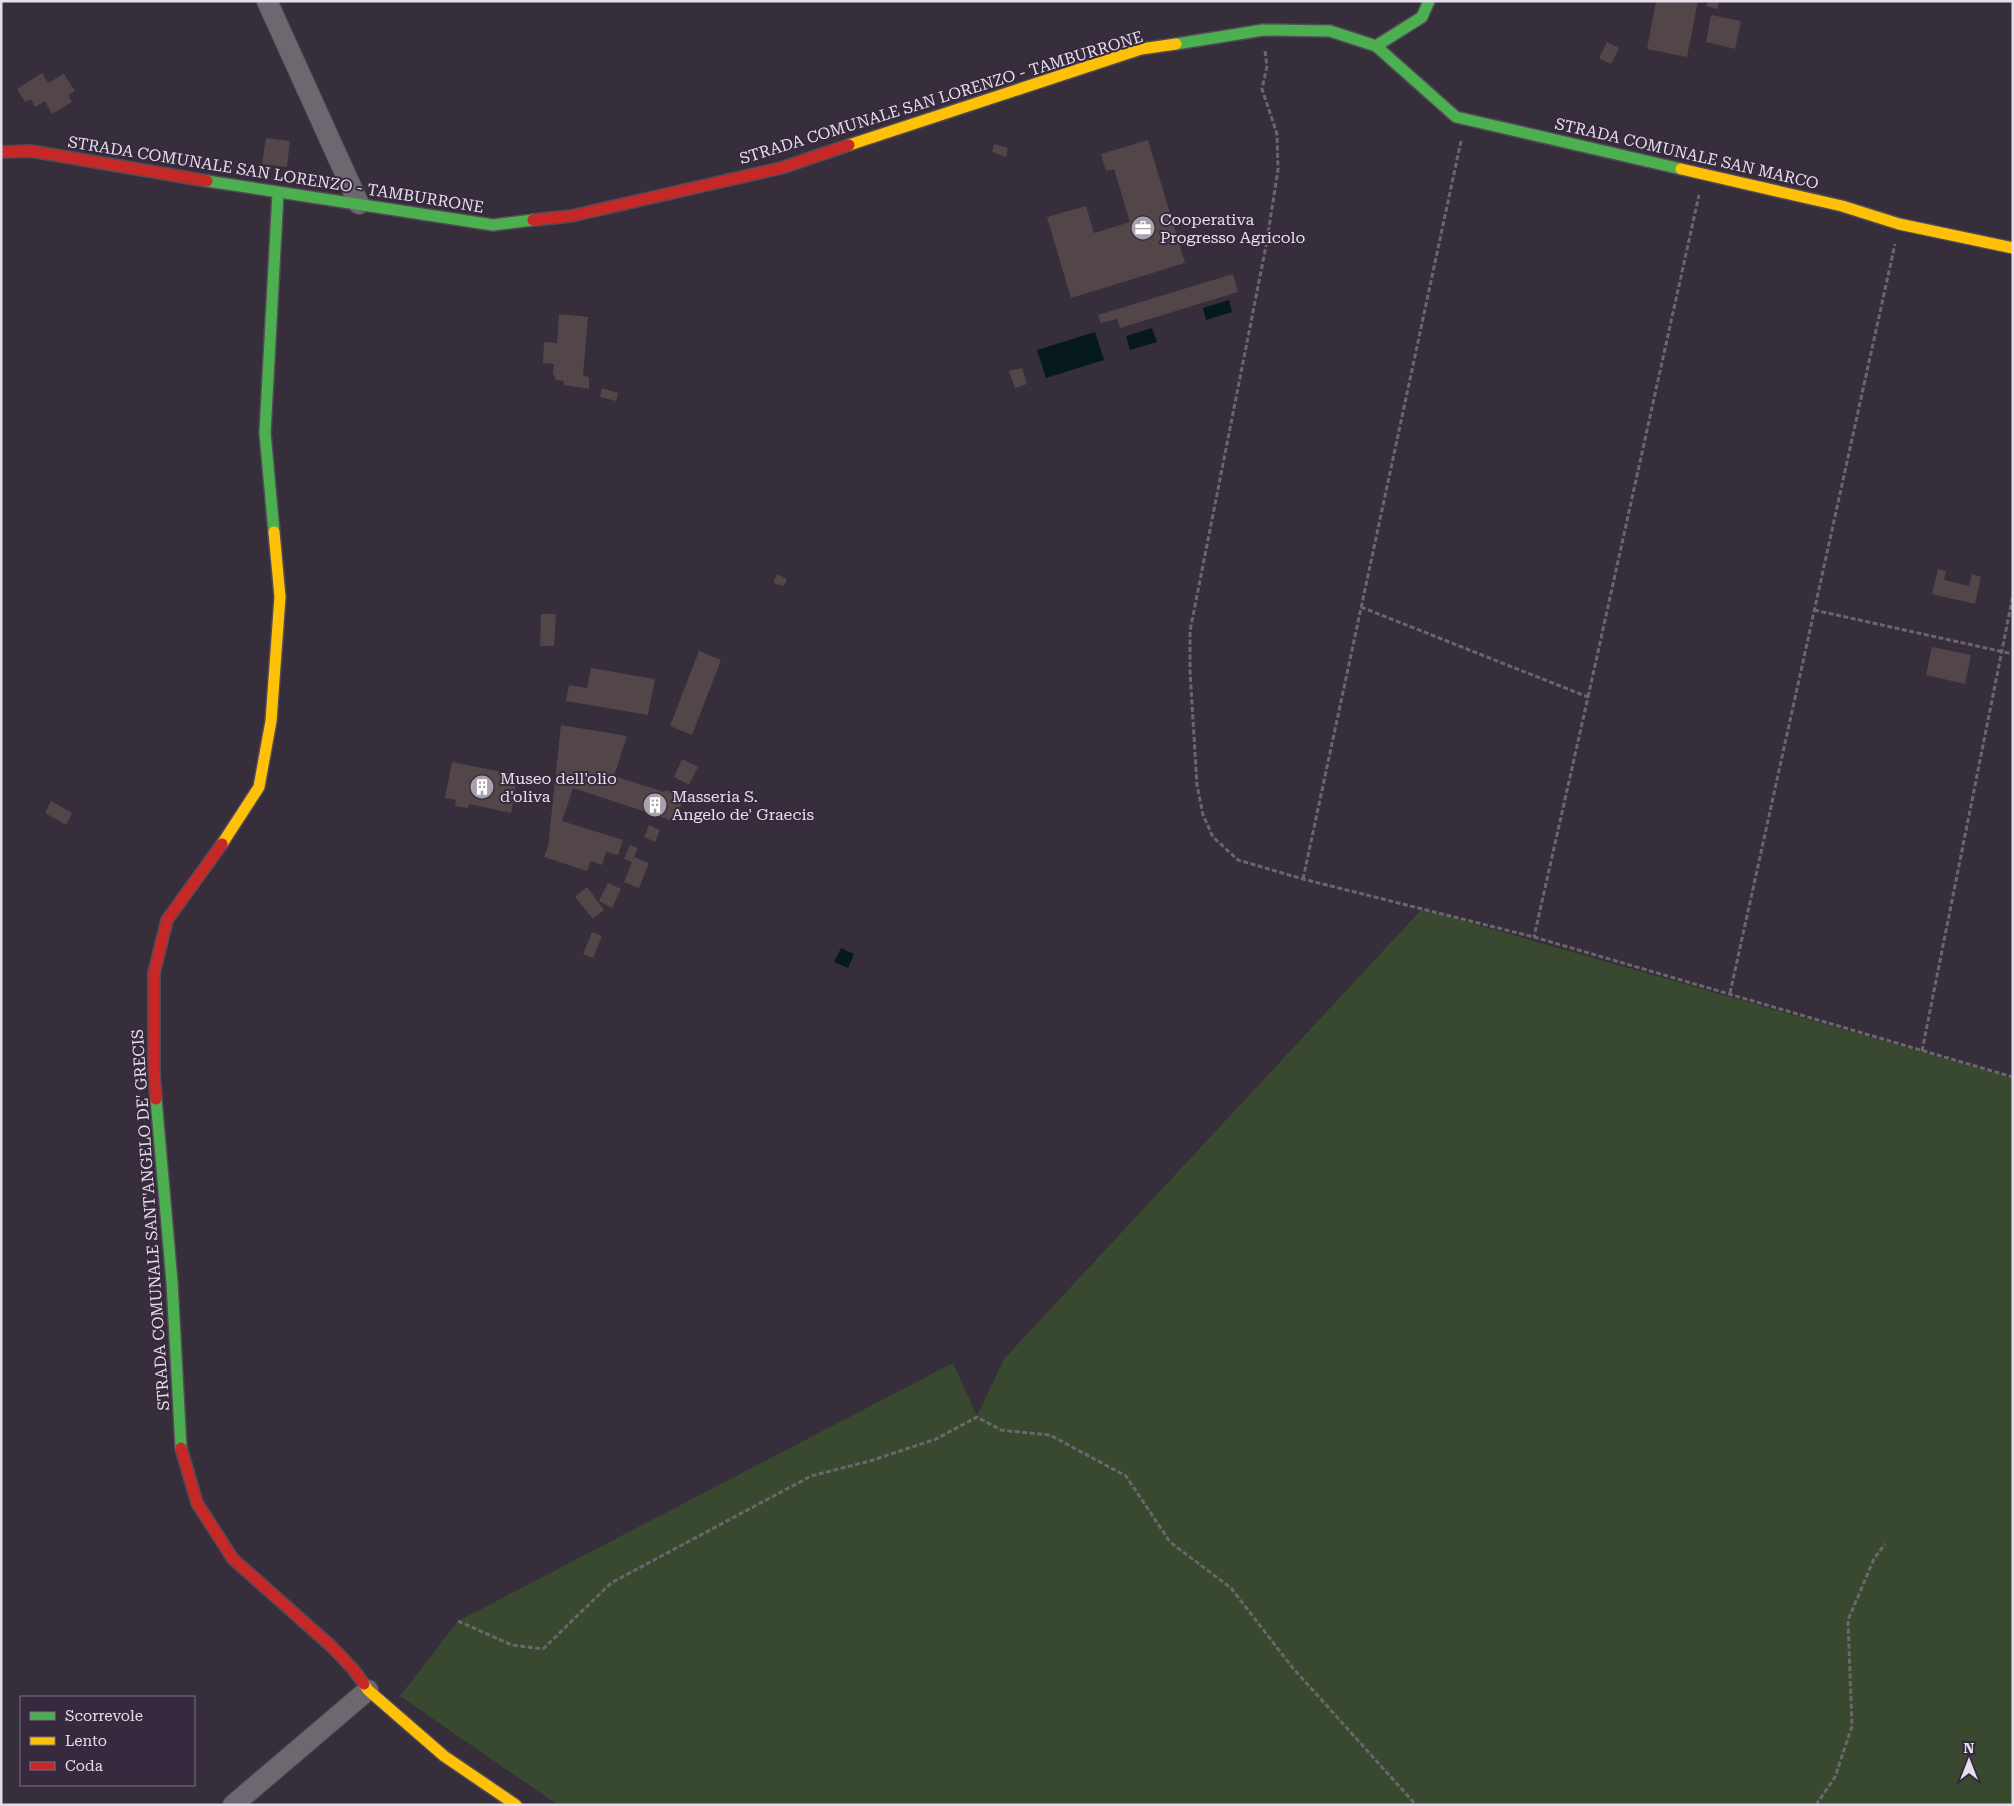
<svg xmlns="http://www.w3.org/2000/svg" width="2014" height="1806" font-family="'Roboto Serif',serif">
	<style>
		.green { fill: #394930 }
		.water { fill: #061a1d }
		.building { fill: #524648 }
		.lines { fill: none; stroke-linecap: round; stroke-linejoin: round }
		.street-casing { stroke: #524b55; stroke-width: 22 }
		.fast-casing { stroke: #524b55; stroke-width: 14 }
		.slow-casing { stroke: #524b55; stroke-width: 14 }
		.jam-casing { stroke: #524b55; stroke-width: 14 }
		.path { stroke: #6b656d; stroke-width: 3; stroke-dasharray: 5 2.5; stroke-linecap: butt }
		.street { stroke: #6d6770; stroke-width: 20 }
		.fast { stroke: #4caf50; stroke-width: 11 }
		.slow { stroke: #ffc107; stroke-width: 11 }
		.jam { stroke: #c62828; stroke-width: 11 }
		.labels { text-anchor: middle; stroke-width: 4; stroke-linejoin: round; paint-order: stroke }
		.street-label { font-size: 16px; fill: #e7deeb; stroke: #372a3e }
		.poi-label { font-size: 16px; fill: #e7deeb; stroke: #372a3e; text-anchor: start }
	</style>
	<rect width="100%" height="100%" fill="#362e3a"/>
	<path class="green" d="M1422 909 2013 1078V1805H558L400 1696 458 1621 953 1363 977 1416 1004 1359Z"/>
	<g class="water">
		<path d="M1229 300 1232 312 1206 320 1203 308Z"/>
		<path d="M1152 328 1157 342 1130 350 1126 336Z"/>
		<path d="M1095 332 1104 360 1046 378 1037 350Z"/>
		<path d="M841 948 854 954 848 968 834 962Z"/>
	</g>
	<g class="building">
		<path d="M1656 1H1698L1687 57 1647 49Z"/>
		<path d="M1708 1 1719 2 1717 9 1706 6Z"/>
		<path d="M1711 15 1741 21 1735 49 1706 42Z"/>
		<path d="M1607 42 1619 48 1611 64 1599 58Z"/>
		<path d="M42 73 48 83 64 74 75 91 68 95 72 102 52 114 45 101 35 107 31 99 25 102 17 89Z"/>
		<path d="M266 138 290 141 287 167 262 164Z"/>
		<path d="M1148 140 1185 263 1071 298 1047 217 1086 206 1094 233 1130 222 1114 169 1106 171 1101 154Z"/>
		<path d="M994 144 1008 148 1006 157 992 152Z"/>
		<path d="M1233 274 1238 292 1120 328 1117 319 1101 323 1098 315Z"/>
		<path d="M559 314 588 317 583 376 589 377V389L563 385 564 381 556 380 553 373 554 364 543 363 544 342 557 343Z"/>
		<path d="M1022 368 1027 384 1015 388 1009 371Z"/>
		<path d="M602 388 618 393 616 401 600 397Z"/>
		<path d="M1938 569 1946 571 1944 580 1969 586 1972 574 1981 577 1975 604 1932 594Z"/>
		<path d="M777 574 787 579 784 586 773 583Z"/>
		<path d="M541 614H556L554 646H540Z"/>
		<path d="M1932 647 1971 655 1965 684 1926 675Z"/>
		<path d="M699 651 721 660 692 735 670 726Z"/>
		<path d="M591 668 655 679 648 715 566 701 569 685 587 688Z"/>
		<path d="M561 725 627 736 614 776 664 792 665 790 684 796 676 822 573 788 562 821 623 840 618 855 606 852 602 865 591 861 587 871 544 857 548 847Z"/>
		<path d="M682 759 698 767 689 785 674 777Z"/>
		<path d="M452 762 518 775 511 813 469 804 468 808 455 806 456 800 445 798Z"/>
		<path d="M51 801 72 813 66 825 45 813Z"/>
		<path d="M649 825 660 830 655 842 644 837Z"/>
		<path d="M630 845 638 848 634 857 649 863 639 888 624 882 632 862 624 859Z"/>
		<path d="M608 883 621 889 612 908 599 901Z"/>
		<path d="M587 887 604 910 593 919 575 897Z"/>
		<path d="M592 932 602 936 593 958 583 954Z"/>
	</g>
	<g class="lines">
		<defs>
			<g id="street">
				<path d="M267 1 359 204"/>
				<path d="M233 1805 368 1690"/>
			</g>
			<g id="fast">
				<path d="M1176 44 1263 30 1330 31 1376 46 1422 17 1429 1"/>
				<path d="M1376 46 1456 117 1681 169"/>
				<path d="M207 181 493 225 533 220"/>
				<path d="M274 532 265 433 278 193"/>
				<path d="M156 1099 172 1282 181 1448"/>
			</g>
			<g id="slow">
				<path d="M849 145 1141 49 1176 44"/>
				<path d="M1681 169 1842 206 1899 224 2013 248"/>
				<path d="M222 844 259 787 271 721 280 597 274 532"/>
				<path d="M364 1684 368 1690 444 1756 516 1805"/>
			</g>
			<g id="jam">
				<path d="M1 152 31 151 207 181"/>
				<path d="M533 220 571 216 781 168 849 145"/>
				<path d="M156 1099 154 1073V973L167 920 222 844"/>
				<path d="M181 1448 197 1503 233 1559 331 1646 353 1669 364 1684"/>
			</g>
		</defs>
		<use href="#street" class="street-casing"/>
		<use href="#fast" class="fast-casing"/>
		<use href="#slow" class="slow-casing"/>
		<use href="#jam" class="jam-casing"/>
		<g class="path">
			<path d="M1265 51 1267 66 1262 89 1277 134 1278 170 1266 246 1190 631V671L1197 785 1203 815 1213 837 1238 860 1303 879 1534 937 2013 1077"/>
			<path d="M1361 607 1588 697 1534 937"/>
			<path d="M1814 610 2013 654"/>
			<path d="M1588 697 1699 195"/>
			<path d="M1303 879 1461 141"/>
			<path d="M1730 993 1895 244"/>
			<path d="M1922 1051 2013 595"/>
			<path d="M458 1621 512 1645 543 1649 611 1583 811 1476 870 1461 936 1439 977 1417 1001 1430 1050 1435 1126 1476 1170 1542 1231 1588 1292 1667 1416 1805"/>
			<path d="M1816 1805 1835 1777 1852 1726 1848 1620 1874 1559 1885 1544"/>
		</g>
		<use href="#street" class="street"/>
		<use href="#fast" class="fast"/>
		<use href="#slow" class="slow"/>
		<use href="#jam" class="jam"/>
	</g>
	<defs>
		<symbol id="office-disc" viewBox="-11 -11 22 22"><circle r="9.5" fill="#a9a0ad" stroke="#372a3e"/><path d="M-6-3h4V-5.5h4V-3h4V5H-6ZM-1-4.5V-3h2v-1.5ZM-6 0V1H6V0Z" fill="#fff"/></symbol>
		<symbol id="building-disc" viewBox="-11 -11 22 22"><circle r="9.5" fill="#a9a0ad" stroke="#372a3e"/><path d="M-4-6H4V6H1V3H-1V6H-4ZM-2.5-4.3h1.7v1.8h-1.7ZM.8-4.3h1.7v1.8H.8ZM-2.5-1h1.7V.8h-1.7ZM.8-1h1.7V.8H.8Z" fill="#fff"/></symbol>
	</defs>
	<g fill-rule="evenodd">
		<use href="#office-disc" x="1129" y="214" width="28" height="28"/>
		<use href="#building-disc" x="468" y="773" width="28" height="28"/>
		<use href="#building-disc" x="641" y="791" width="28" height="28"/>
	</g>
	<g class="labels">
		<g class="street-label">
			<text transform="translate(941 97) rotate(-17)" y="6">STRADA COMUNALE SAN LORENZO - TAMBURRONE</text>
			<text transform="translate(1687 153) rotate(13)" y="6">STRADA COMUNALE SAN MARCO</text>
			<text transform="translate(276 174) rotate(9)" y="6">STRADA COMUNALE SAN LORENZO - TAMBURRONE</text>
			<text transform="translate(150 1220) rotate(-94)" y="6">STRADA COMUNALE SANT'ANGELO DE' GRECIS</text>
		</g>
		<g class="poi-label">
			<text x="1160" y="225">Cooperativa<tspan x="1160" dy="18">Progresso Agricolo</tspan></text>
			<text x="500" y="784">Museo dell'olio<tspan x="500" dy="18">d'oliva</tspan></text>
			<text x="672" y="802">Masseria S.<tspan x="672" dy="18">Angelo de' Graecis</tspan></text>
		</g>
	</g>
	<rect width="2014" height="1806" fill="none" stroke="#e7deeb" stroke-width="5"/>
	<rect x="20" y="1696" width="175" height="90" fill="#372a3e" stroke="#7d7283"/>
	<rect x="30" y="1712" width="25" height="8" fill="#4caf50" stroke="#7d7283"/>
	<text x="65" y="1721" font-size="15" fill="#e7deeb">Scorrevole</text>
	<rect x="30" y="1737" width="25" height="8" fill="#ffc107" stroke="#7d7283"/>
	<text x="65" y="1746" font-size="15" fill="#e7deeb">Lento</text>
	<rect x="30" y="1762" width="25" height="8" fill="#c62828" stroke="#7d7283"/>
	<text x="65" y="1771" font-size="15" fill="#e7deeb">Coda</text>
	<g transform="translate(1969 1761)" stroke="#372a3e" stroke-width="4" paint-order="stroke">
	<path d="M0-4L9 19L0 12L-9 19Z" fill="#e7deeb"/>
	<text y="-8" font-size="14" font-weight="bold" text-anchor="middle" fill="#e7deeb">N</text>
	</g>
</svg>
